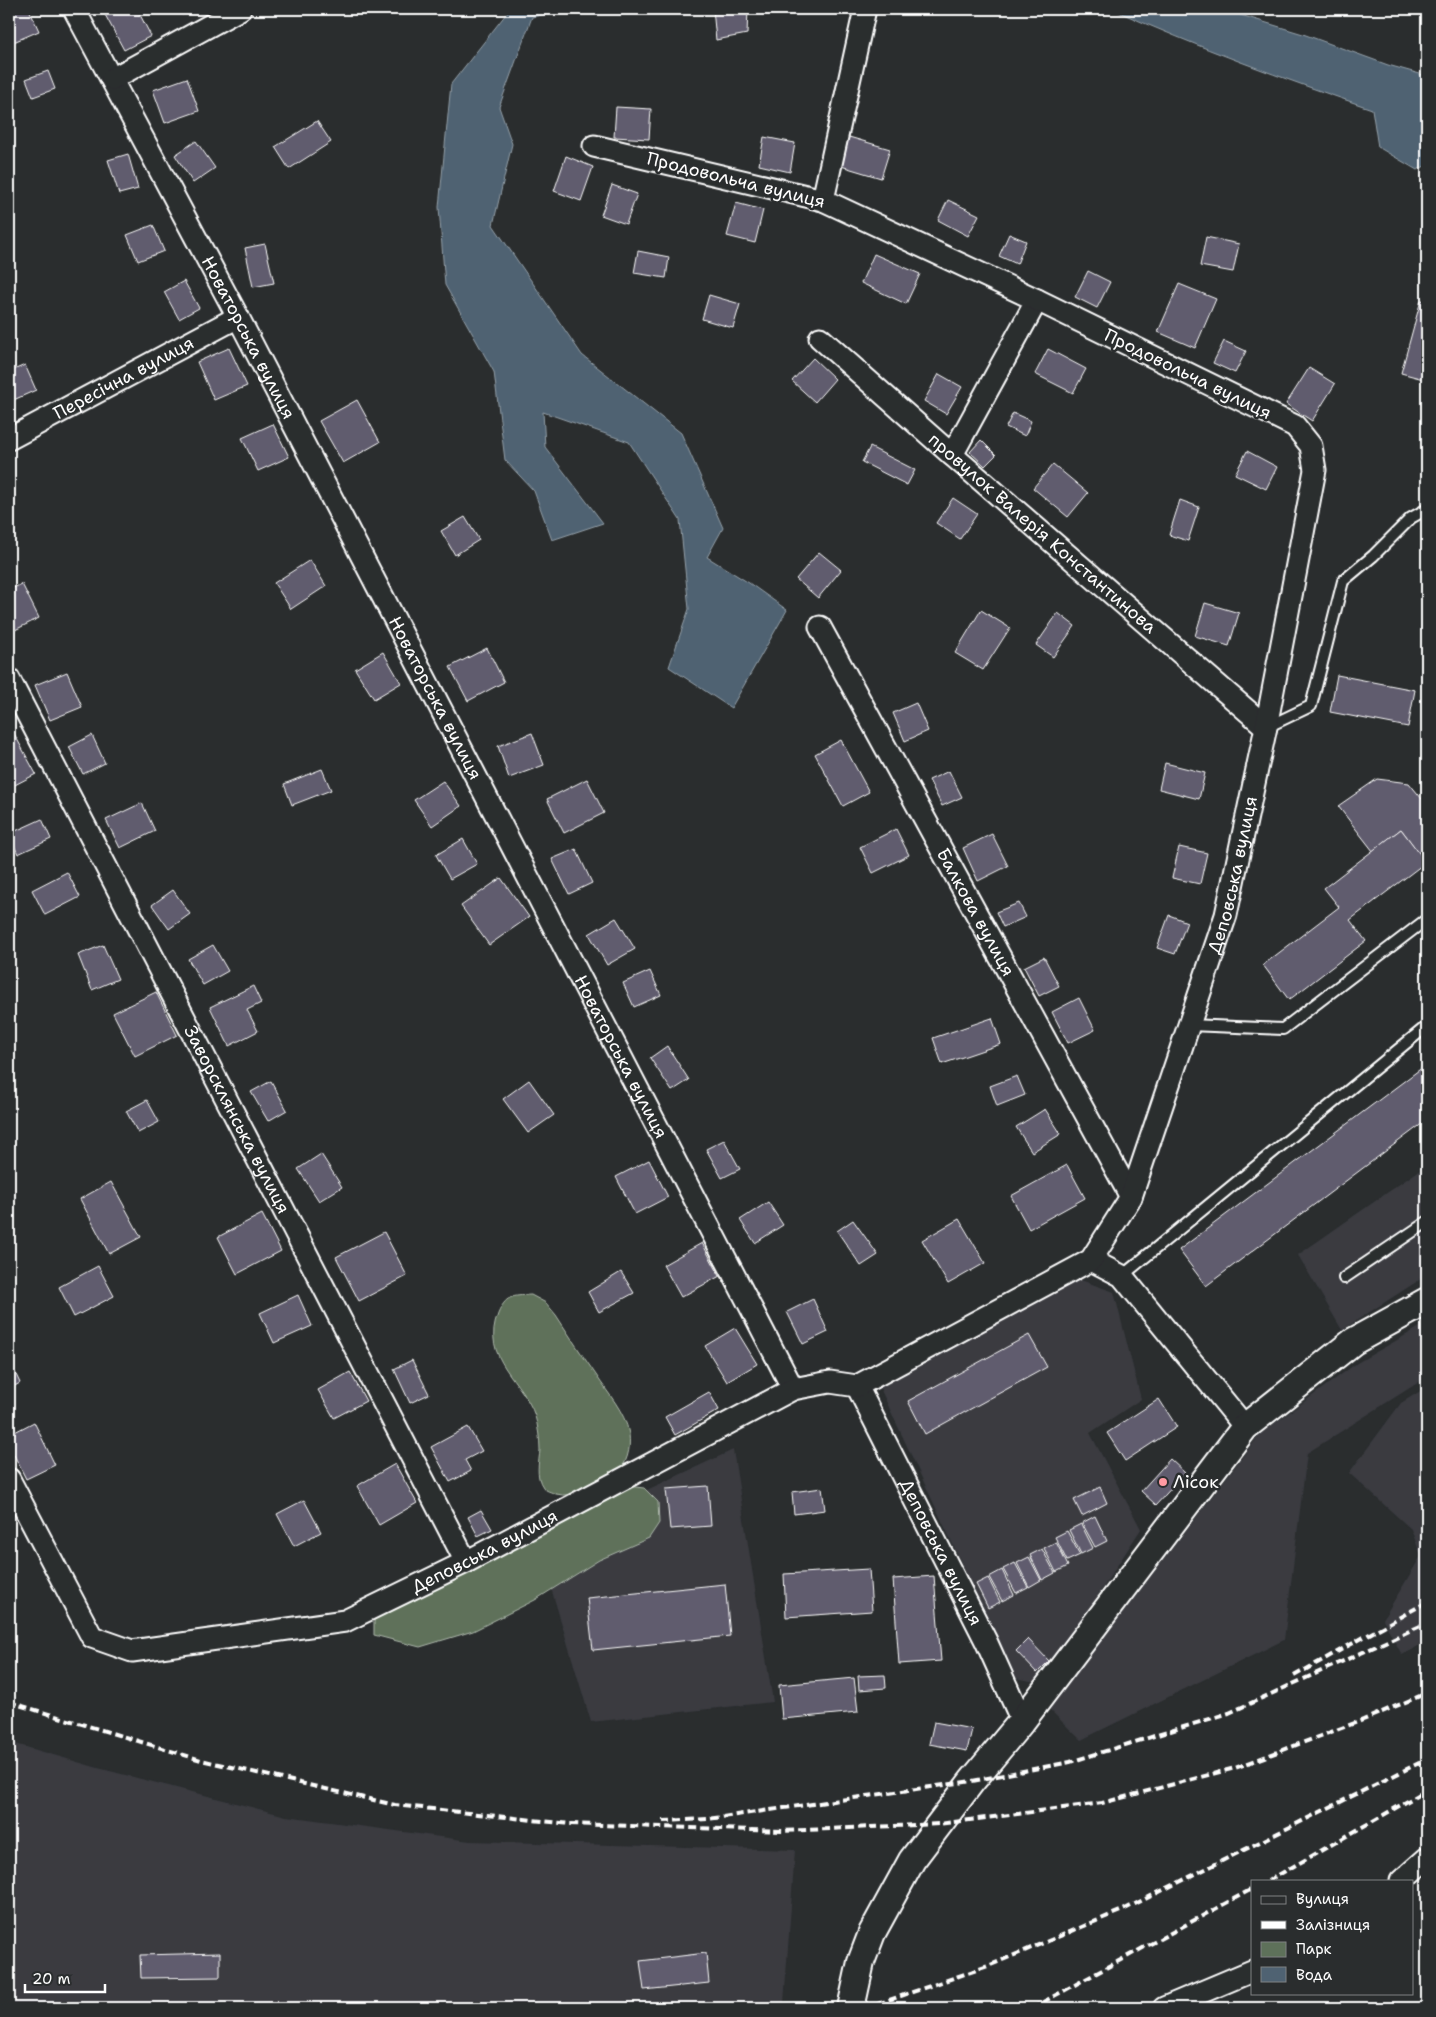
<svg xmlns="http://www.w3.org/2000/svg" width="1436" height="2017" font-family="'Shantell Sans',sans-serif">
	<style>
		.built { fill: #3a3b41 }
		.green { fill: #5e715a; stroke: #aeb8ac }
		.water { fill: #4f6272; stroke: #95a1aa }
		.building { fill: #615c6e; stroke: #fff }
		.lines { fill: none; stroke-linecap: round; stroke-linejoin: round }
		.service-casing { stroke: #fff; stroke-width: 14 }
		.minor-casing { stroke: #fff; stroke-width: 25 }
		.tertiary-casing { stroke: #fff; stroke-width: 30 }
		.service { stroke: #2a2d2e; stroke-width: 10 }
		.minor { stroke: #2a2d2e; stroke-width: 21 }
		.tertiary { stroke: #2a2d2e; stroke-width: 26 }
		.rail { stroke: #fff; stroke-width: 4; stroke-dasharray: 8 4; stroke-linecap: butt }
		.poi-dot { fill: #ff9aa2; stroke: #2a2d2e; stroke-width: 2 }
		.labels { text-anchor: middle; stroke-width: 5; stroke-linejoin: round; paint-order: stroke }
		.street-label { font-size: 18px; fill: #fff; stroke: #2a2d2e }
		.poi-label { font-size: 18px; fill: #fff; stroke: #2a2d2e; text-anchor: start }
	</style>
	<rect width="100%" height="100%" fill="#2a2d2e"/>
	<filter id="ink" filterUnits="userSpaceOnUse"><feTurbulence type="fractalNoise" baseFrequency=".02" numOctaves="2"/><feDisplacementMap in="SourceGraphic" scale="10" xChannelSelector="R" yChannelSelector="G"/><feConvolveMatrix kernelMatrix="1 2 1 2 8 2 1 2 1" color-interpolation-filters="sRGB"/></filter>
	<g filter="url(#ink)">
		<g class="built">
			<path d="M1427 1165V1275L1342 1330 1298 1255Z"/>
			<path d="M1078 1279 1114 1292 1141 1399 1090 1433 1141 1529 1041 1683 1015 1678 880 1388 1041 1296Z"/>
			<path d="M1427 1323V1377L1307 1453 1284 1640 1081 1740 1049 1709 1260 1434 1357 1363Z"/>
			<path d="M1427 1387V1641L1402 1655 1383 1619 1421 1556 1411 1529 1349 1473 1401 1403Z"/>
			<path d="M733 1450 773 1702 591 1722 537 1541Z"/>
			<path d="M9 1742 98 1768 286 1816 470 1841 795 1850 784 2003 736 2008H9Z"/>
		</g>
		<g class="green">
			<path d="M531 1295 546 1303 556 1315C569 1335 582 1355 596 1375 608 1394 625 1411 629 1434 631 1449 627 1464 616 1475 613 1479 607 1481 602 1483 587 1490 574 1498 556 1494 552 1492 545 1491 543 1487 535 1476 539 1462 540 1450 540 1440 538 1426 535 1416 523 1380 480 1358 498 1314 506 1295 512 1296 531 1295Z"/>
			<path d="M627 1486 644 1488 658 1502 659 1523 649 1538 599 1560 535 1600 473 1631 420 1647 374 1635V1613Z"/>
		</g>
		<g class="water">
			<path d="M510 9H569L532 17 499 107 512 144 493 225 582 355 681 433 723 528 707 557 749 583 787 610 731 708 669 667 689 609 680 520 629 442 543 412 545 447 603 523 552 540 534 491 505 460 494 372 445 285 439 207 451 84Z"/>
			<path d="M1112 9H1221L1303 34 1388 65 1427 76V165L1417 170 1378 147 1372 109C1284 79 1197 47 1112 9Z"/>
		</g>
		<g class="building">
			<path d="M21 9H29L39 31 9 44V14Z"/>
			<path d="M102 9H137L151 36 124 50Z"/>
			<path d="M179 9H195L182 15Z"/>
			<path d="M713 9H748L747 34 716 40Z"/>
			<path d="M48 71 55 89 33 97 26 79Z"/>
			<path d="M187 78 199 111 165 123 153 90Z"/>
			<path d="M616 107 651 109 649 139 614 137Z"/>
			<path d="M317 121 331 142 289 169 275 147Z"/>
			<path d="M764 137 795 143 790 172 759 165Z"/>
			<path d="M849 137 890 149 881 178 841 166Z"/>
			<path d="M196 141 215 168 193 183 175 155Z"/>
			<path d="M128 154 138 189 119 194 108 160Z"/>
			<path d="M566 156 593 167 581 201 554 191Z"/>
			<path d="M612 185 637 194 626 224 601 215Z"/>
			<path d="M948 200 979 215 968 236 938 220Z"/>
			<path d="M736 203 763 210 755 243 727 236Z"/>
			<path d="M153 225 164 251 138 261 127 235Z"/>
			<path d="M1009 234 1026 241 1017 264 999 256Z"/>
			<path d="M1206 237 1239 244 1233 272 1200 266Z"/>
			<path d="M265 244 274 283 253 287 245 248Z"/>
			<path d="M638 251 669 257 666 278 634 273Z"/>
			<path d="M874 254 920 274 906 304 861 283Z"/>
			<path d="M1088 271 1110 282 1097 308 1075 297Z"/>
			<path d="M184 281 199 308 179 319 164 292Z"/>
			<path d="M1179 284 1216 299 1195 348 1158 332Z"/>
			<path d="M709 295 740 304 733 328 702 319Z"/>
			<path d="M1421 300 1427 301V380L1401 373Z"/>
			<path d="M1224 341 1246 351 1235 373 1213 363Z"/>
			<path d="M229 348 247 386 214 400 197 362Z"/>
			<path d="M1048 349 1086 369 1073 393 1035 374Z"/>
			<path d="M813 358 835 379 815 402 792 381Z"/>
			<path d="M25 365 36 390 9 402V372Z"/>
			<path d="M1309 368 1335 384 1312 421 1286 404Z"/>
			<path d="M939 374 962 387 946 414 924 401Z"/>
			<path d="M357 400 380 442 343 463 319 421Z"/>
			<path d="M1013 413 1031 421 1025 436 1006 427Z"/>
			<path d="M273 424 289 457 258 471 242 438Z"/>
			<path d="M981 440 996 455 985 466 970 452Z"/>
			<path d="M870 447 915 470 907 485 862 462Z"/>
			<path d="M1247 451 1277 467 1266 489 1235 474Z"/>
			<path d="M1053 464 1088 493 1068 517 1033 488Z"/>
			<path d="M953 498 977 514 960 539 936 523Z"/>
			<path d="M1180 500 1199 507 1188 541 1169 535Z"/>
			<path d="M465 517 479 540 455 555 441 531Z"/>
			<path d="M819 552 841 570 818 598 796 579Z"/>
			<path d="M310 560 326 586 291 609 274 583Z"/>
			<path d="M22 584 39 618 9 633V590Z"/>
			<path d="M1205 603 1239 613 1229 646 1195 636Z"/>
			<path d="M981 610 1010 628 983 670 955 653Z"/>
			<path d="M1058 613 1075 626 1053 657 1036 645Z"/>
			<path d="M487 648 504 682 468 701 450 667Z"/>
			<path d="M383 652 401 683 374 699 355 669Z"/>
			<path d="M67 672 82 707 50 720 35 685Z"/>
			<path d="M1337 675 1415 690 1408 727 1330 712Z"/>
			<path d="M916 703 928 731 905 741 893 713Z"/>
			<path d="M11 728 36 774 9 788V729Z"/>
			<path d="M532 733 544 765 509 778 498 746Z"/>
			<path d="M92 735 105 763 83 774 69 747Z"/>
			<path d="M841 740 869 792 843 806 815 754Z"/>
			<path d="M1165 763 1205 773 1199 799 1159 789Z"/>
			<path d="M322 769 331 790 292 805 284 784Z"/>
			<path d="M949 771 962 797 942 806 929 780Z"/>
			<path d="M587 779 604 813 564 833 547 799Z"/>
			<path d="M1377 779 1409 783 1427 805V864L1401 829 1373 851 1338 806Z"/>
			<path d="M443 781 461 806 432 826 414 800Z"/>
			<path d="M142 803 155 831 120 848 106 820Z"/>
			<path d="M42 819 51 839 18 854 9 834Z"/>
			<path d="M896 829 909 855 873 873 860 847Z"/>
			<path d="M1401 829 1426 862 1350 920 1366 941 1289 1000 1263 965 1339 907 1324 888Z"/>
			<path d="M992 834 1008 866 978 881 963 848Z"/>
			<path d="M463 839 477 864 450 879 436 855Z"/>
			<path d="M1179 847 1207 853 1200 884 1172 878Z"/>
			<path d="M576 849 592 883 569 894 552 859Z"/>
			<path d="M67 872 80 897 45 915 32 890Z"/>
			<path d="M501 878 529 917 489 945 461 906Z"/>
			<path d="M173 890 190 914 169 929 152 905Z"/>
			<path d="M1019 903 1026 917 1003 927 996 912Z"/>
			<path d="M1169 915 1187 922 1175 954 1157 948Z"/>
			<path d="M616 918 635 949 607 965 589 934Z"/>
			<path d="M103 945 118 979 92 990 78 955Z"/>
			<path d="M213 945 228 971 203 985 188 959Z"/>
			<path d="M1044 957 1059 986 1039 996 1024 967Z"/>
			<path d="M650 971 661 995 634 1007 623 983Z"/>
			<path d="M253 986 261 1003 247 1010 258 1031 229 1046 210 1007Z"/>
			<path d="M156 992 177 1035 135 1056 113 1013Z"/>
			<path d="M1079 998 1095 1030 1068 1043 1052 1012Z"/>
			<path d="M992 1018 1001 1044 942 1064 933 1038Z"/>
			<path d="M667 1046 689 1080 672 1091 650 1058Z"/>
			<path d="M1427 1064V1120L1206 1286 1179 1250Z"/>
			<path d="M1017 1076 1025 1095 997 1106 990 1086Z"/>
			<path d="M529 1080 554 1115 528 1133 503 1099Z"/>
			<path d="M271 1081 287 1110 268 1121 251 1092Z"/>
			<path d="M147 1100 159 1122 138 1133 126 1111Z"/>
			<path d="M1045 1109 1061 1134 1032 1152 1016 1127Z"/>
			<path d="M724 1140 740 1169 722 1178 706 1149Z"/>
			<path d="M321 1154 342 1187 319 1201 298 1169Z"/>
			<path d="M649 1160 668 1197 635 1214 616 1177Z"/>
			<path d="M1067 1165 1085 1198 1029 1229 1011 1196Z"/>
			<path d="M111 1182 141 1237 109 1254 80 1199Z"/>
			<path d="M768 1202 783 1225 755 1243 740 1220Z"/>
			<path d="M262 1214 281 1251 237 1274 218 1237Z"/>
			<path d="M959 1219 985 1263 948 1284 922 1240Z"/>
			<path d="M853 1220 878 1255 861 1266 837 1231Z"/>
			<path d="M384 1232 407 1276 359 1301 336 1257Z"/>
			<path d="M702 1243 720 1276 681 1297 663 1265Z"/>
			<path d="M98 1266 114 1296 74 1317 59 1287Z"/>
			<path d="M621 1272 634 1293 599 1312 588 1292Z"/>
			<path d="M298 1295 312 1326 274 1343 260 1313Z"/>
			<path d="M813 1299 828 1332 803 1344 787 1312Z"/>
			<path d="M735 1328 757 1364 727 1382 705 1346Z"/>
			<path d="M1029 1335 1047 1367 925 1434 908 1401Z"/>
			<path d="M9 1360 20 1383 9 1389Z"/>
			<path d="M412 1360 429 1394 410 1403 394 1369Z"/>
			<path d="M350 1372 366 1401 334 1418 318 1390Z"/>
			<path d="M709 1392 719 1410 675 1435 665 1417Z"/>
			<path d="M1159 1399 1177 1427 1125 1461 1107 1433Z"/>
			<path d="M34 1422 55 1465 26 1479 9 1445V1435Z"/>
			<path d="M468 1427 482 1451 465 1460 471 1471 450 1482 431 1447Z"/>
			<path d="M1170 1459 1185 1473 1156 1505 1141 1491Z"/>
			<path d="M395 1464 417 1503 379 1525 357 1486Z"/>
			<path d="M708 1486 711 1526 670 1529 666 1489Z"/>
			<path d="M1100 1487 1107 1503 1082 1516 1074 1500Z"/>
			<path d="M822 1488 825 1510 794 1514 792 1492Z"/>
			<path d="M304 1500 321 1532 294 1546 277 1514Z"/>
			<path d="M481 1510 492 1529 478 1536 468 1517Z"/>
			<path d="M1095 1516 1107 1541 1095 1547 1082 1523Z"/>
			<path d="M1081 1524 1093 1548 1081 1554 1069 1530Z"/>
			<path d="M1067 1531 1080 1555 1067 1561 1055 1537Z"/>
			<path d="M1056 1542 1068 1566 1056 1572 1044 1548Z"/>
			<path d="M1042 1549 1055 1573 1042 1580 1030 1555Z"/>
			<path d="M1029 1557 1041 1580 1029 1587 1017 1563Z"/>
			<path d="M1015 1563 1028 1587 1016 1593 1003 1569Z"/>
			<path d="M869 1569 872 1611 786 1617 784 1574Z"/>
			<path d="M1002 1570 1014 1595 1002 1601 989 1577Z"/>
			<path d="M934 1576 941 1661 899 1664 893 1579Z"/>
			<path d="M988 1578 1000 1602 988 1608 976 1584Z"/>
			<path d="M725 1584 730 1636 593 1650 587 1598Z"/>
			<path d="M1028 1639 1049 1661 1037 1673 1016 1651Z"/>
			<path d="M885 1675 886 1688 859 1690 858 1676Z"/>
			<path d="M854 1678 858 1712 782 1719 779 1685Z"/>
			<path d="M934 1722 972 1729 967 1751 929 1744Z"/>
			<path d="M220 1953V1977L141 1978 140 1955Z"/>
			<path d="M706 1953 709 1983 644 1990 640 1961Z"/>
		</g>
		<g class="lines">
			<defs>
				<g id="service">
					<path d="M1267 727 1311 706 1343 581 1373 556 1411 518 1427 509"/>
					<path d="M1189 1025 1283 1029 1427 919"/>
					<path d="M1122 1276 1427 1026"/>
					<path d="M1344 1278 1427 1222"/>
				</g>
				<g id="minor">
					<path id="s1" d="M74 9 238 317 793 1389"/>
					<path d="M112 79 240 9"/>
					<path d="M823 200 865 9"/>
					<path id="s2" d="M820 338 952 455 1266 727"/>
					<path id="s3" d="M9 439 238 317"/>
					<path d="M952 455 1037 300"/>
					<path id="s4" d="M820 627 1131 1197"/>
					<path id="s5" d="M9 679 466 1562"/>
					<path d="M1091 1260 1122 1276 1245 1427"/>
					<path id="s6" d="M857 1386 986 1641 1022 1721"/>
					<path id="s7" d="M9 1479 92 1637 132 1651 345 1621 466 1562 793 1389 830 1382 857 1386 1091 1260 1131 1197 1226 915 1266 727 1315 470 1311 446 1295 426 1037 300 823 200 594 146"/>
					<path d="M1401 1881 1427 1858"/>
					<path d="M1164 2008 1252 1971"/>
				</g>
				<path id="tertiary" d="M851 2008 861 1962 872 1933 912 1860 972 1781 1022 1721 1245 1427 1354 1341 1427 1301"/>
			</defs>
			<use href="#service" class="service-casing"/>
			<use href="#minor" class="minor-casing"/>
			<use href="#tertiary" class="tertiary-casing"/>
			<use href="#service" class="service"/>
			<use href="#minor" class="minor"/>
			<use href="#tertiary" class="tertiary"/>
			<g class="rail">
				<path d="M1294 1676 1427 1602"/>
				<path d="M9 1702 201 1760 395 1805 570 1824 783 1831 939 1824 1102 1803 1235 1768 1363 1720 1427 1693"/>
				<path d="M663 1821 708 1819 972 1781 1070 1762 1229 1713 1427 1623"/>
				<path d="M1268 1881 1427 1790"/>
				<path d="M866 2008 988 1966 1125 1909 1427 1759"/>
				<path d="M1032 2008 1252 1889"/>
			</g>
		</g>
	</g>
	<circle class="poi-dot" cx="1163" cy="1482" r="5"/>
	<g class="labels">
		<g class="street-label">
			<text transform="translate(736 180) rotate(14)" y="6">Продовольча вулиця</text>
			<text dy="6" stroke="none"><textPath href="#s1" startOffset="372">Новаторська вулиця</textPath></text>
			<text transform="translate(1188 374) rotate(26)" y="6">Продовольча вулиця</text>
			<text dy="6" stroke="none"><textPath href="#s3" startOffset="130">Пересічна вулиця</textPath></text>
			<text dy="6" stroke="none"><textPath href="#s2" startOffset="296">провулок Валерія Константинова</textPath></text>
			<text dy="6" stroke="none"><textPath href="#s1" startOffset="778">Новаторська вулиця</textPath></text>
			<text dy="6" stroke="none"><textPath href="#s7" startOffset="1684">Деповська вулиця</textPath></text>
			<text dy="6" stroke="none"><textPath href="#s4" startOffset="325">Балкова вулиця</textPath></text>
			<text dy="6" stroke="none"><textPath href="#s1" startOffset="1182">Новаторська вулиця</textPath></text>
			<text dy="6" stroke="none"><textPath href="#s5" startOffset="496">Заворсклянська вулиця</textPath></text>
			<text dy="6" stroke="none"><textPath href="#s7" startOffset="592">Деповська вулиця</textPath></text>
			<text dy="6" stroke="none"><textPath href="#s6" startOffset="186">Деповська вулиця</textPath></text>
		</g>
		<g class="poi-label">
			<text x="1173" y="1488">Лісок</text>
		</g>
	</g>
	<rect width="1436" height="2017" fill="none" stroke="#2a2d2e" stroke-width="30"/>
	<rect x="15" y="15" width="1406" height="1987" fill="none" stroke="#fff" stroke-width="2" filter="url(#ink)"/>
	<rect x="1251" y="1880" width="162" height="115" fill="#2a2d2e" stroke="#7f8182"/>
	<rect x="1261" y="1896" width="25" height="8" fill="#2a2d2e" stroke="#7f8182"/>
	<text x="1296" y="1904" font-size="15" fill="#ffffff">Вулиця</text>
	<rect x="1261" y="1921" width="25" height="8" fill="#ffffff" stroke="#7f8182"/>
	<text x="1296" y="1930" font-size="15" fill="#ffffff">Залізниця</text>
	<rect x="1261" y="1942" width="25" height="15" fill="#5e715a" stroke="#7f8182"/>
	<text x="1296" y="1954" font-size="15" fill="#ffffff">Парк</text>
	<rect x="1261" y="1967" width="25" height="15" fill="#4f6272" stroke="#7f8182"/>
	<text x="1296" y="1980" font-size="15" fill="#ffffff">Вода</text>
	<path d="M25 1984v8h80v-8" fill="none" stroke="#ffffff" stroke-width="2.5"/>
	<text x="32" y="1984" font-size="15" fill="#ffffff" stroke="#2a2d2e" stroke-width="4" paint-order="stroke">20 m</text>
</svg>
